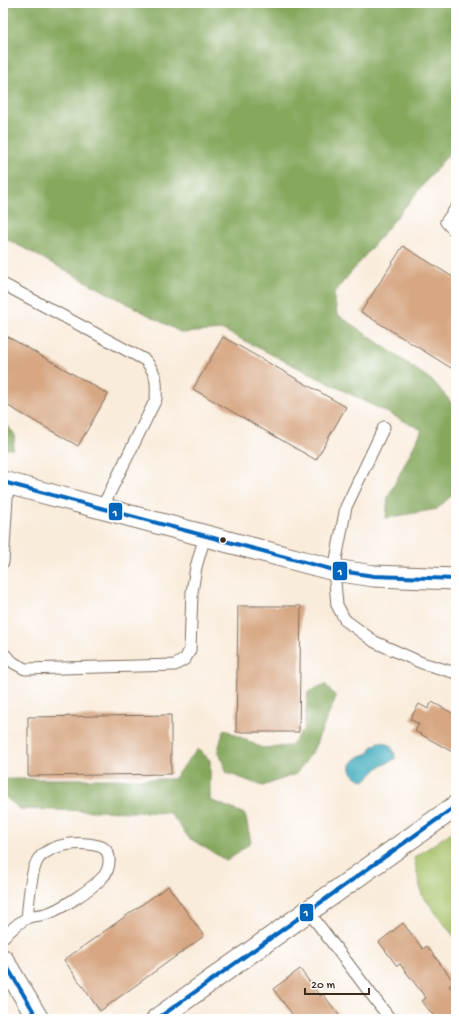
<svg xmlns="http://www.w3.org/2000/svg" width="459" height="1022" font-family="'Gochi Hand',sans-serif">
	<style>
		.green { fill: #a7c269; stroke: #717644 }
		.forest { fill: #85a85d; stroke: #60693e }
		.water { fill: #3fabbe; stroke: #3d6a6e }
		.building { fill: #d7a783 }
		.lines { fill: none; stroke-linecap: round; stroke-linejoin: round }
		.lane-casing { stroke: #7e6e60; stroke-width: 13 }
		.street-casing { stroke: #7e6e60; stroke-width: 23 }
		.lane { stroke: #fff; stroke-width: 11 }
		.street { stroke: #fff; stroke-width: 21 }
		.bus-1-casing { stroke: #fff; stroke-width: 7 }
		.bus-1 { stroke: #0065bd; stroke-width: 4 }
		.bus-dot { fill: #3b2a1e; stroke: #fff; stroke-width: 1.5 }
		.line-badge { stroke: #fff; stroke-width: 1.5 }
		.badge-label { font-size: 11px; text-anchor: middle; font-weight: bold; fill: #fff }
	</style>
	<rect width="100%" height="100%" fill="#fff"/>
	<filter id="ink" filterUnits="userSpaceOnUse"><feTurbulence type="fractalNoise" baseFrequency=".025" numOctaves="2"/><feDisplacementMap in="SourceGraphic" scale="8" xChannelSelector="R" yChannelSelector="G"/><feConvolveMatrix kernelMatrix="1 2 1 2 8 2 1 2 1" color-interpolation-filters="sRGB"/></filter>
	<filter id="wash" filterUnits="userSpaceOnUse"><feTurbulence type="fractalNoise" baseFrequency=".012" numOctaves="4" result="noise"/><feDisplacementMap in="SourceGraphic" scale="16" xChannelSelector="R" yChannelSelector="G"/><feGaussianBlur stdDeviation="0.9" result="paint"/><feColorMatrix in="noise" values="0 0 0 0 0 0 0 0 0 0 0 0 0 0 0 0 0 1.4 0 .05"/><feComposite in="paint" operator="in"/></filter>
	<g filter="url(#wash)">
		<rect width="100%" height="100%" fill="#f9ecdb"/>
		<path class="green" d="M456 829V939L422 895 414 858Z"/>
		<g class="forest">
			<path d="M3 3H456V145L334 293 337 314 434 382 456 408V491L437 509 386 518 388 497 422 430 223 330 182 333 3 237Z"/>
			<path d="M3 420 15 435 13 449H3Z"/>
			<path d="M325 684 336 697 312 753 296 774 263 786 227 773 218 750 224 729 262 748 290 746 304 729 308 692Z"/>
			<path d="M198 749 210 760V800L245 814 251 842 227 861 189 838 170 813 20 809 3 795V779H173Z"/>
		</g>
		<path class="water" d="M379 742C389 742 395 748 395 759L378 768 365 781C355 778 344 768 356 759 360 755 366 755 370 752L371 748Z"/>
		<g id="blocks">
			<g class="building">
				<path d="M403 246 456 279V371L361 312Z"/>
				<path d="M3 334 108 394 78 446 3 403Z"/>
				<path d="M223 337 346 407 316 460 193 389Z"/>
				<path d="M238 606H301L299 732H236Z"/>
				<path d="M432 702 456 715V754L415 731 419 724 410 719 419 704 428 709Z"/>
				<path d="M171 715V774L28 776V717Z"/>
				<path d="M168 886 204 936 100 1011 64 960Z"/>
				<path d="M403 923 423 949 427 946 454 982 449 986 456 995V1019H436L422 1001 426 998 400 964 397 966 379 942Z"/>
				<path d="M300 969 320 996 323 994 342 1019H296L273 989Z"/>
			</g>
		</g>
	</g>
	<g filter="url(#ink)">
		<use href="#blocks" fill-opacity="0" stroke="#7e6e60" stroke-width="1"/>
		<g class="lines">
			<defs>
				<g id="lane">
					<path d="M456 208 446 222 456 233"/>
					<path d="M3 284 145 360C157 374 157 381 156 399L102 508"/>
					<path d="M384 427 346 507 334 570 337 605 345 620 375 642 422 663 456 673"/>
					<path d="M3 562 8 483"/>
					<path d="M3 653 14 663 25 669 175 665 185 659 190 650 192 592 196 567 205 536"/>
					<path d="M308 911 390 1019"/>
					<path d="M3 937C10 931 19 922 27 918 32 915 39 916 45 914 59 911 91 889 102 878 110 870 114 850 99 846 81 841 52 843 39 858 30 869 29 903 27 918"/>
				</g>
				<g id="street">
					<path d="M3 482 334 570 374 576 456 579"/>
					<path d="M3 960 38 1019"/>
					<path d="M157 1019 456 806"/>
				</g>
			</defs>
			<use href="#lane" class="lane-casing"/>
			<use href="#street" class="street-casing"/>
			<use href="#lane" class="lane"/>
			<use href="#street" class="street"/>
			<defs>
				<g id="bus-1">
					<path d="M3 482 334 570 374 576 456 579"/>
					<path d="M3 960 38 1019"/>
					<path d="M157 1019 456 806"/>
				</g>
			</defs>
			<use href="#bus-1" class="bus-1-casing"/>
			<use href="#bus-1" class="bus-1"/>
		</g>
	</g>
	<circle class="bus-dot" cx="223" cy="540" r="3.5"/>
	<g class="line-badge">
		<rect x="108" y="502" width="15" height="19" rx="4" fill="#0065bd"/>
		<rect x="332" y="561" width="16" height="20" rx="4" fill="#0065bd"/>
		<rect x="299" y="903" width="15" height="19" rx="4" fill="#0065bd"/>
	</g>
	<g class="badge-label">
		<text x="115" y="516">1</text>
		<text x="340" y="575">1</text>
		<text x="306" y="916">1</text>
	</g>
	<rect width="459" height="1022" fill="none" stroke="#fff" stroke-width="16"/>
	<path d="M305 988v6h64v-6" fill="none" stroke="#3b2a1e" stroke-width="2"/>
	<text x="311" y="988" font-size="12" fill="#3b2a1e" stroke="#ffffff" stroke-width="3" paint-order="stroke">20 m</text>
</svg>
